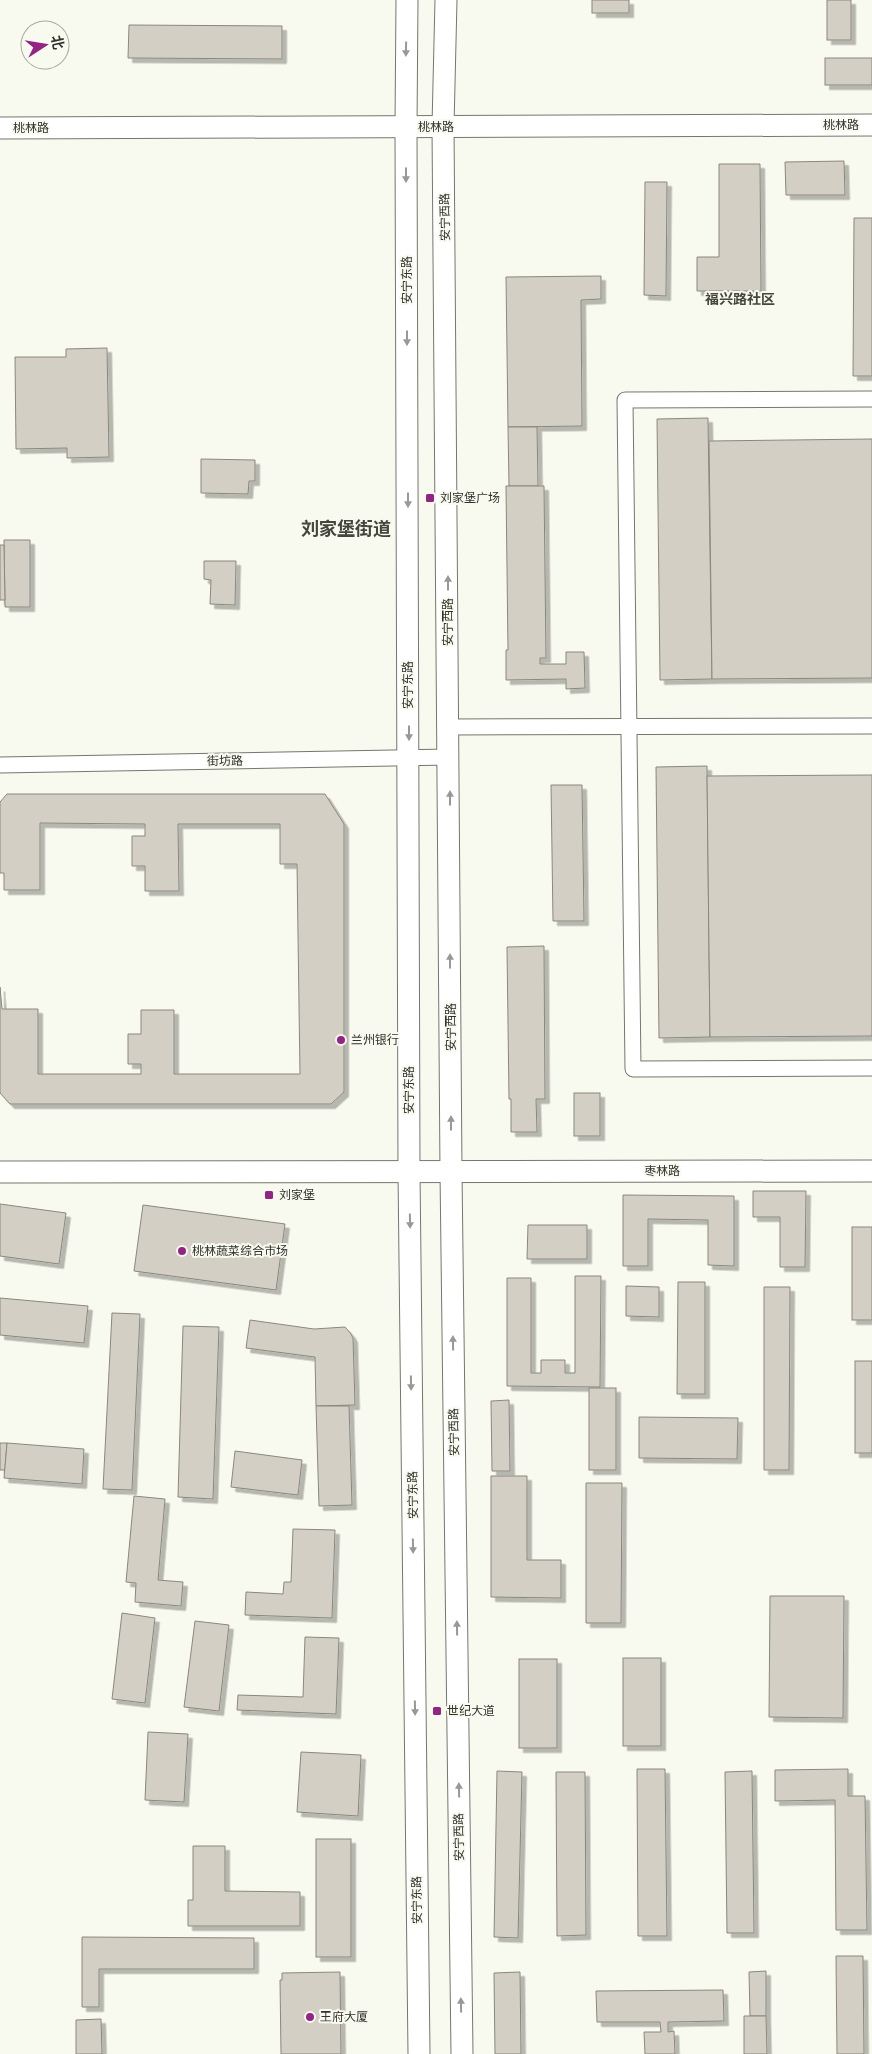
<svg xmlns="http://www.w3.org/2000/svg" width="872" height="2054" font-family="'Crimson Pro','Noto Sans SC',serif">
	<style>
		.building { fill: #d4cfc5; stroke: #8b877d; filter: url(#shadow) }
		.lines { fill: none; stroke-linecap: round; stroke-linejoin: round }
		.street-casing { stroke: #75766d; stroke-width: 17 }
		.secondary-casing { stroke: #75766d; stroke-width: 23 }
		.street { stroke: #fff; stroke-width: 15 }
		.secondary { stroke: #fff; stroke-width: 21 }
		.oneway { fill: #989896 }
		.poi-dot { fill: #932484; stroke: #f8faef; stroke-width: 2 }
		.labels { text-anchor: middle; stroke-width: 4; stroke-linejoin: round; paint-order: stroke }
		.street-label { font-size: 12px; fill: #31322e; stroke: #f8faef }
		.poi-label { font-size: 12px; fill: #31322e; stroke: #f8faef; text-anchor: start }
		.neighbourhood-label { font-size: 14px; font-weight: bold; fill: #45473e; stroke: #f8faef }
		.district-label { font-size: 18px; font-weight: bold; fill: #45473e; stroke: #f8faef }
	</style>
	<defs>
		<filter id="shadow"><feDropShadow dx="4.5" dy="4.5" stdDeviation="0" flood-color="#0004"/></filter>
	</defs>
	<rect width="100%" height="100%" fill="#f8faef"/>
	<g class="building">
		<rect x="592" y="0" width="37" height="13"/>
		<rect x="827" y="0" width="24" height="40"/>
		<path d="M129 25 282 26V59L128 58Z"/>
		<rect x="825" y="58" width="47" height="27"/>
		<path d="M844 161 845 195H786L785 162Z"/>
		<path d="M719 164H760L761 291H697V257H719Z"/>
		<path d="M645 182H667L666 296 644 295Z"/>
		<path d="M854 218H872V376H853Z"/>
		<path d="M601 276V299L581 300 582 426 508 427 506 277Z"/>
		<path d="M107 348 109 457 67 458V448L16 449 15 357H66V349Z"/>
		<path d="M708 418 712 679 660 680 657 419Z"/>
		<path d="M508 427H537L538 486H509Z"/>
		<path d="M872 439V678L712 679 709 441Z"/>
		<path d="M201 459 255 460V481H249L248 494 201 493Z"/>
		<path d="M506 486H544L546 658H540V664H566V652H584L585 688 566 689V679L506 680V650H508Z"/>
		<path d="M4 540H30V607H5Z"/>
		<path d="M0 545H4L5 600H0Z"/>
		<path d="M204 561H236L235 605 210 604 211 580 204 579Z"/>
		<path d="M707 766 710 1037 659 1038 656 767Z"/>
		<path d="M872 775V1036L710 1037 707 776Z"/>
		<path d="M551 785H582L584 921H553Z"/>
		<path d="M7 794H325L344 824V1092L331 1104H10L0 1093V987L2 1009H38V1074H141V1064H128V1034H141V1010H174V1074H300L297 864H280V824H178L179 891H145V866H132V836H145V824L40 823V890H4V873H0V802Z"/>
		<path d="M544 946 545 1099H536L537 1132H511V1099H509L507 947Z"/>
		<rect x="574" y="1093" width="26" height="43"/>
		<path d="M753 1191H806L805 1267H780V1217H753Z"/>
		<path d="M623 1195 734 1196V1266L708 1265V1220L648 1219V1266H623Z"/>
		<path d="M0 1204 66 1213 59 1264 0 1256Z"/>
		<path d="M143 1205 285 1224 276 1290 134 1271Z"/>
		<path d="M528 1225H587V1259H527Z"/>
		<rect x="852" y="1227" width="20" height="93"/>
		<path d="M575 1276H601L600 1387 507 1386V1278H531V1373H541V1360H565V1373H575Z"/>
		<path d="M678 1282H705V1394H677Z"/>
		<path d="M626 1286 659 1287V1317L626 1316Z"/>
		<path d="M764 1287H790L789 1470H764Z"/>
		<path d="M0 1298 88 1306 84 1343 0 1335Z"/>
		<path d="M112 1313 140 1314 132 1490 103 1489Z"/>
		<path d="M250 1320 314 1329 345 1327 351 1334 353 1338 355 1405 316 1406 315 1357 246 1348Z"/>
		<path d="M183 1326 219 1327 213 1499 178 1497Z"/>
		<rect x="855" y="1361" width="17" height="92"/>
		<rect x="589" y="1388" width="27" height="82"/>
		<path d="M509 1400 510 1471H492L491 1401Z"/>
		<path d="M316 1406H349L352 1505 319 1506Z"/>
		<path d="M639 1417 738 1418 737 1459 639 1458Z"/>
		<path d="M0 1443H7L5 1470H0Z"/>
		<path d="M7 1443 84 1449 82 1484 4 1478Z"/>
		<path d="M235 1451 302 1460 298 1495 231 1487Z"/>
		<path d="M491 1476H527V1560H561V1598L491 1597Z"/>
		<path d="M586 1483H622L621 1623H586Z"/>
		<path d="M134 1496 165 1499 158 1580 183 1582 181 1606 135 1602 136 1583 126 1582Z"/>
		<path d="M293 1529 335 1530 332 1618 245 1615 246 1592 283 1594 284 1582H291Z"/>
		<path d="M770 1596H844L843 1718 769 1717Z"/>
		<path d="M122 1613 155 1618 145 1703 112 1699Z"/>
		<path d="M195 1621 229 1625 219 1711 184 1707Z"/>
		<path d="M305 1637 339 1638 336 1714 237 1710 238 1695 303 1697Z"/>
		<rect x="623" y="1658" width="38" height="88"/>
		<rect x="519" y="1659" width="38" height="89"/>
		<path d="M148 1732 188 1734 184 1802 145 1800Z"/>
		<path d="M301 1752 361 1755 358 1816 297 1812Z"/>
		<path d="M637 1769H665L667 1936H638Z"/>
		<path d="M848 1769V1796H865L867 1930H836L835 1800 775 1801V1770Z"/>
		<path d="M497 1771 522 1772 518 1938 494 1937Z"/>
		<path d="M752 1771 754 1933H727L725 1772Z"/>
		<path d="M556 1772H585L586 1935 557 1936Z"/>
		<rect x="316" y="1839" width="35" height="118"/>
		<path d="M193 1846H225V1891L300 1892V1926H188V1900H193Z"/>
		<path d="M82 1937 254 1938V1969H99V2007H82Z"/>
		<path d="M836 1956H863L864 2054H837Z"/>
		<path d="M766 1971V2016H750L749 1972Z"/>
		<path d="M340 1972 341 2054H281L280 1980H282V1973Z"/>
		<path d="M520 1972 521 2054H495L494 1973Z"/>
		<path d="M723 1990 724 2021 668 2022V2032L674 2031 675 2054H645L644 2032H661L660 2022H597L596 1991Z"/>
		<path d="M744 2016H766L767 2054H744Z"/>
		<path d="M101 2019 102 2054H76V2020Z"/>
	</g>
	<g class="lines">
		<defs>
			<g id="street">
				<path d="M872 399 625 400 633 1069 872 1068"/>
				<path d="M449 727 872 726"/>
				<path d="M0 765 449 757"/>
			</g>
			<g id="secondary">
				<path d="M407 0 406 127 409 1172 419 2054"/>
				<path d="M446 0 443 126 451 1172 462 2054"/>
				<path d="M0 128 872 125"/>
				<path d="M0 1172 872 1171"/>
			</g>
		</defs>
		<use href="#street" class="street-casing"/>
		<use href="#secondary" class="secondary-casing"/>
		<use href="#street" class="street"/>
		<use href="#secondary" class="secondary"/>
	</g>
	<defs><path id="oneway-solid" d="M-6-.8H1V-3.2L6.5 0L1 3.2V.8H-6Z" transform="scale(1.25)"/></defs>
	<g class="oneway">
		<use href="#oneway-solid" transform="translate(406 49) rotate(91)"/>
		<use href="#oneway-solid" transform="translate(406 175) rotate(90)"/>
		<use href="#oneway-solid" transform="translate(407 338) rotate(90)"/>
		<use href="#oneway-solid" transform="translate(408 500) rotate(90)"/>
		<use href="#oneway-solid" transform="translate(448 583) rotate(-90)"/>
		<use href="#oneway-solid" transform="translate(409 733) rotate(90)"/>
		<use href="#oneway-solid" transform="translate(450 798) rotate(-90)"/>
		<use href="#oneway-solid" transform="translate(450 961) rotate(-90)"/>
		<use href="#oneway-solid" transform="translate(451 1123) rotate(-90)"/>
		<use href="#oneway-solid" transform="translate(410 1221) rotate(89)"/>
		<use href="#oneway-solid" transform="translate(453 1343) rotate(-91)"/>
		<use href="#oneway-solid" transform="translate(411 1383) rotate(89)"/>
		<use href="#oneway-solid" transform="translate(413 1546) rotate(89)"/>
		<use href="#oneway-solid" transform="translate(457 1628) rotate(-91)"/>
		<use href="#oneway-solid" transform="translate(415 1708) rotate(89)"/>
		<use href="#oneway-solid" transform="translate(459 1790) rotate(-91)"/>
		<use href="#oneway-solid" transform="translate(461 2005) rotate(-91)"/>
	</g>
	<g class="poi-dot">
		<rect x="425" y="493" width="10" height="10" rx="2.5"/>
		<circle cx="341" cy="1040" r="5"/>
		<rect x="264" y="1190" width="10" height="10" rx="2.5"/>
		<circle cx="182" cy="1251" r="5"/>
		<rect x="432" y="1706" width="10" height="10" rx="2.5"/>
		<circle cx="310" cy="2017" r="5"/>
	</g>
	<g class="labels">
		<g class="street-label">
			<text x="841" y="129">桃林路</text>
			<text x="436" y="131">桃林路</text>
			<text x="31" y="132">桃林路</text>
			<text transform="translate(445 217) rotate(-91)" y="4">安宁西路</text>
			<text transform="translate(407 280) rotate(-90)" y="4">安宁东路</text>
			<text transform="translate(448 622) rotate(-90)" y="4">安宁西路</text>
			<text transform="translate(408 685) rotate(-90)" y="4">安宁东路</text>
			<text transform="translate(225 761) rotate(-1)" y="4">街坊路</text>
			<text transform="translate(451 1027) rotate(-90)" y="4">安宁西路</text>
			<text transform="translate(409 1090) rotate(-90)" y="4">安宁东路</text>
			<text x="662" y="1175">枣林路</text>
			<text transform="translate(454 1432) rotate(-91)" y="4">安宁西路</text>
			<text transform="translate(413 1495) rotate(-91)" y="4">安宁东路</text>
			<text transform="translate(459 1837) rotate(-91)" y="4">安宁西路</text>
			<text transform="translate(417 1900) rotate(-91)" y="4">安宁东路</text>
		</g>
		<g class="poi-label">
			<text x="440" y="502">刘家堡广场</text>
			<text x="351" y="1044">兰州银行</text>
			<text x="279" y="1199">刘家堡</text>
			<text x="192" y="1255">桃林蔬菜综合市场</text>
			<text x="447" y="1715">世纪大道</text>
			<text x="320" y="2021">王府大厦</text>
		</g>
		<g class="neighbourhood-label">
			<text x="740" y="304">福兴路社区</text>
		</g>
		<g class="district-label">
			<text x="346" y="535">刘家堡街道</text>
		</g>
	</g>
	<g transform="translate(45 45) rotate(78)"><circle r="24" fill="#f8faef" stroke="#a8aaa2"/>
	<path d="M0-4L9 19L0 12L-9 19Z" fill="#932484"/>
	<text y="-8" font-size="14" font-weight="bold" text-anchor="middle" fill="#31322e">北</text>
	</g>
</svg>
